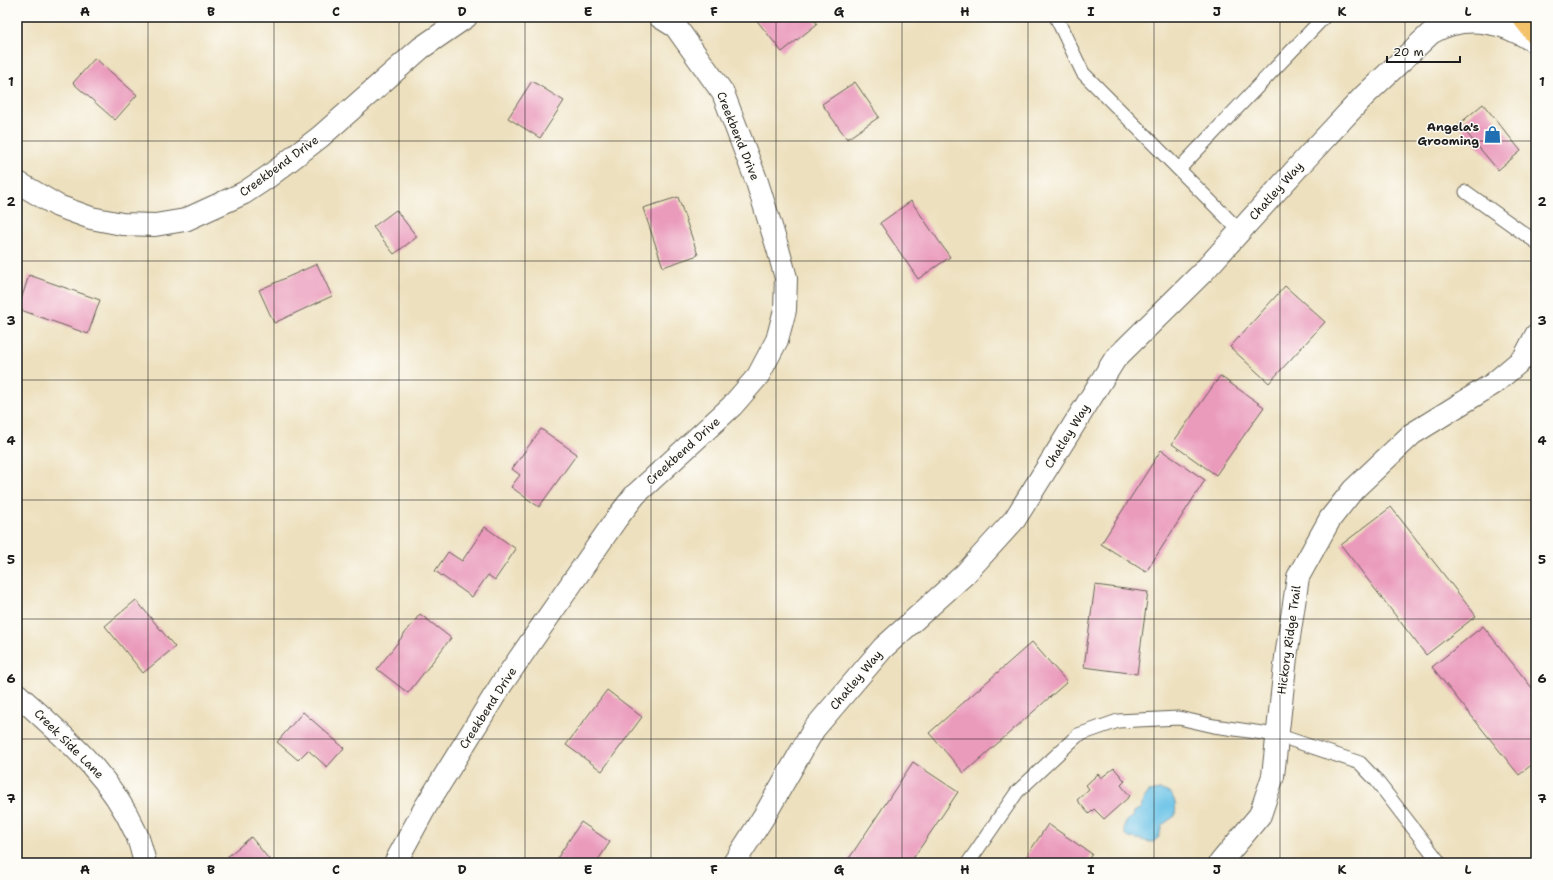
<svg xmlns="http://www.w3.org/2000/svg" width="1553" height="880" font-family="'Shantell Sans',sans-serif">
	<style>
		.water { fill: #69c2e7; stroke: #426f82 }
		.building { fill: #ea9abb }
		.lines { fill: none; stroke-linecap: round; stroke-linejoin: round }
		.lane-casing { stroke: #656155; stroke-width: 15 }
		.street-casing { stroke: #656155; stroke-width: 24 }
		.primary-casing { stroke: #656155; stroke-width: 24 }
		.lane { stroke: #fff; stroke-width: 13 }
		.street { stroke: #fff; stroke-width: 22 }
		.primary { stroke: #f3c26a; stroke-width: 22 }
		.grid { fill: none; stroke: #1c1c1c; stroke-width: 1; stroke-opacity: 0.55 }
		.labels { text-anchor: middle; stroke-width: 3; stroke-linejoin: round; paint-order: stroke }
		.poi-label { font-size: 12px; font-weight: bold; fill: #1c1c1c; stroke: #fdfcf7; text-anchor: end }
		.street-label { font-size: 12px; fill: #1c1c1c; stroke: #fdfcf7 }
		.neatline { fill: none; stroke: #1c1c1c; stroke-width: 1.5 }
		.grid-label { font-size: 13px; text-anchor: middle; font-weight: bold; fill: #1c1c1c }
	</style>
	<rect width="100%" height="100%" fill="#fdfcf7"/>
	<filter id="ink" filterUnits="userSpaceOnUse"><feTurbulence type="fractalNoise" baseFrequency=".025" numOctaves="2"/><feDisplacementMap in="SourceGraphic" scale="8" xChannelSelector="R" yChannelSelector="G"/><feConvolveMatrix kernelMatrix="1 2 1 2 8 2 1 2 1" color-interpolation-filters="sRGB"/></filter>
	<filter id="wash" filterUnits="userSpaceOnUse"><feTurbulence type="fractalNoise" baseFrequency=".012" numOctaves="4" result="noise"/><feDisplacementMap in="SourceGraphic" scale="16" xChannelSelector="R" yChannelSelector="G"/><feGaussianBlur stdDeviation="0.9" result="paint"/><feColorMatrix in="noise" values="0 0 0 0 0 0 0 0 0 0 0 0 0 0 0 0 0 1.4 0 .05"/><feComposite in="paint" operator="in"/></filter>
	<g filter="url(#wash)">
		<rect width="100%" height="100%" fill="#ede0be"/>
		<path class="water" d="M1159 790C1174 791 1177 802 1175 816L1162 825 1159 837 1153 842C1144 842 1139 838 1129 838L1125 834C1123 825 1125 821 1133 817L1134 812 1141 808 1143 800 1149 792Z"/>
		<g id="blocks">
			<g class="building">
				<path d="M754 17H812L817 24 782 52Z"/>
				<path d="M95 58 137 95 115 120 73 83Z"/>
				<path d="M532 81 564 101 540 138 508 118Z"/>
				<path d="M855 82 879 117 847 139 822 104Z"/>
				<path d="M1483 104 1521 151 1498 170 1459 124Z"/>
				<path d="M678 197 698 255 663 267 643 208Z"/>
				<path d="M911 201 950 257 918 279 880 223Z"/>
				<path d="M396 210 417 237 394 254 373 227Z"/>
				<path d="M317 264 332 296 274 323 259 290Z"/>
				<path d="M29 275 100 300 88 334 18 309Z"/>
				<path d="M1285 286 1325 322 1269 383 1230 347Z"/>
				<path d="M1220 376 1264 407 1216 475 1172 444Z"/>
				<path d="M541 429 577 454 539 507 511 487 520 475 512 469Z"/>
				<path d="M1161 450 1205 480 1146 572 1101 544Z"/>
				<path d="M1391 507 1476 616 1426 655 1341 545Z"/>
				<path d="M485 527 516 549 495 580 488 575 472 597 435 571 448 552 462 561Z"/>
				<path d="M1095 585 1148 592 1137 674 1084 667Z"/>
				<path d="M136 600 175 647 143 673 105 626Z"/>
				<path d="M420 614 451 638 408 693 377 669Z"/>
				<path d="M1483 626 1536 693V761L1519 775 1432 667Z"/>
				<path d="M1032 642 1067 682 964 773 929 733Z"/>
				<path d="M607 690 642 717 602 771 566 745Z"/>
				<path d="M303 712 344 748 327 767 308 750 298 760 277 742Z"/>
				<path d="M913 762 958 792 910 863H846Z"/>
				<path d="M1114 768 1125 781 1121 785 1130 796 1104 819 1094 809 1089 814 1077 800 1089 789 1086 785 1098 774 1101 778Z"/>
				<path d="M581 822 610 842 596 863H554Z"/>
				<path d="M1048 824 1092 854 1086 863H1022Z"/>
				<path d="M251 837 272 863H230L226 858Z"/>
			</g>
		</g>
	</g>
	<g filter="url(#ink)">
		<use href="#blocks" fill-opacity="0" stroke="#656155" stroke-width="1"/>
		<g class="lines">
			<defs>
				<g id="lane">
					<path d="M1056 17 1083 73 1240 231"/>
					<path d="M1179 169 1324 17"/>
					<path d="M1466 192 1536 242"/>
					<path d="M968 863 1017 792 1078 735 1118 721 1179 718 1214 726 1277 735 1360 763 1376 780 1440 863"/>
				</g>
				<g id="street">
					<path d="M17 182 58 206 91 218 122 224 155 225 185 220 244 193 268 177 320 137 421 48 466 17"/>
					<path d="M17 694C63 736 109 773 135 831 140 841 142 852 145 863"/>
					<path d="M395 863 426 806 501 685 617 518 635 495 732 406 758 376 777 340 785 310 786 278 778 249 757 182 723 93 676 27 660 17"/>
					<path d="M734 863 766 813 814 729 883 648 965 574 1015 519 1115 359 1203 272 1309 155 1364 96 1431 33C1465 13 1504 21 1536 43"/>
					<path d="M1220 863 1260 815 1273 776 1286 657 1298 577 1330 519 1353 490 1412 434 1493 384 1524 358 1536 335"/>
				</g>
				<path id="primary" d="M1523 17 1536 34"/>
			</defs>
			<use href="#lane" class="lane-casing"/>
			<use href="#street" class="street-casing"/>
			<use href="#primary" class="primary-casing"/>
			<use href="#lane" class="lane"/>
			<use href="#street" class="street"/>
			<use href="#primary" class="primary"/>
		</g>
	</g>
	<path class="grid" d="M148 17V863M274 17V863M399 17V863M525 17V863M651 17V863M776 17V863M902 17V863M1028 17V863M1154 17V863M1280 17V863M1405 17V863M17 141H1536M17 261H1536M17 380H1536M17 500H1536M17 619H1536M17 739H1536"/>
	<defs>
		<symbol id="shop-bare" viewBox="-9 -9 18 18"><path d="M-5-2.5h2.3a2.7 3.5 0 0 1 5.4 0H5L5.5 6h-11ZM-1.5-2.5h3a1.5 2.3 0 0 0-3 0Z" fill="#1f6fb2" stroke="#fdfcf7" stroke-width="2.5" paint-order="stroke"/></symbol>
	</defs>
	<g fill-rule="evenodd">
		<use href="#shop-bare" x="1480" y="122" width="25" height="25"/>
	</g>
	<g class="labels">
		<g class="poi-label">
			<text x="1479" y="131">Angela's<tspan x="1479" dy="14">Grooming</tspan></text>
		</g>
		<g class="street-label">
			<text transform="translate(738 136) rotate(68)" y="4">Creekbend Drive</text>
			<text transform="translate(279 166) rotate(-36)" y="4">Creekbend Drive</text>
			<text transform="translate(1276 191) rotate(-48)" y="4">Chatley Way</text>
			<text transform="translate(1067 436) rotate(-58)" y="4">Chatley Way</text>
			<text transform="translate(683 451) rotate(-42)" y="4">Creekbend Drive</text>
			<text transform="translate(1289 640) rotate(-82)" y="4">Hickory Ridge Trail</text>
			<text transform="translate(856 680) rotate(-50)" y="4">Chatley Way</text>
			<text transform="translate(488 708) rotate(-57)" y="4">Creekbend Drive</text>
			<text transform="translate(69 744) rotate(45)" y="4">Creek Side Lane</text>
		</g>
	</g>
	<rect width="1553" height="880" fill="none" stroke="#fdfcf7" stroke-width="44"/>
	<path d="M1387 56v6h73v-6" fill="none" stroke="#1c1c1c" stroke-width="2"/>
	<text x="1393" y="56" font-size="12" fill="#1c1c1c" stroke="#fdfcf7" stroke-width="3" paint-order="stroke">20 m</text>
	<rect x="22" y="22" width="1509" height="836" class="neatline"/>
	<g class="grid-label">
		<text x="85" y="16">A</text>
		<text x="211" y="16">B</text>
		<text x="336" y="16">C</text>
		<text x="462" y="16">D</text>
		<text x="588" y="16">E</text>
		<text x="714" y="16">F</text>
		<text x="839" y="16">G</text>
		<text x="965" y="16">H</text>
		<text x="1091" y="16">I</text>
		<text x="1217" y="16">J</text>
		<text x="1342" y="16">K</text>
		<text x="1468" y="16">L</text>
		<text x="11" y="86">1</text>
		<text x="1542" y="86">1</text>
		<text x="11" y="206">2</text>
		<text x="1542" y="206">2</text>
		<text x="11" y="325">3</text>
		<text x="1542" y="325">3</text>
		<text x="11" y="445">4</text>
		<text x="1542" y="445">4</text>
		<text x="11" y="564">5</text>
		<text x="1542" y="564">5</text>
		<text x="11" y="683">6</text>
		<text x="1542" y="683">6</text>
		<text x="11" y="803">7</text>
		<text x="1542" y="803">7</text>
		<text x="85" y="874">A</text>
		<text x="211" y="874">B</text>
		<text x="336" y="874">C</text>
		<text x="462" y="874">D</text>
		<text x="588" y="874">E</text>
		<text x="714" y="874">F</text>
		<text x="839" y="874">G</text>
		<text x="965" y="874">H</text>
		<text x="1091" y="874">I</text>
		<text x="1217" y="874">J</text>
		<text x="1342" y="874">K</text>
		<text x="1468" y="874">L</text>
	</g>
</svg>
